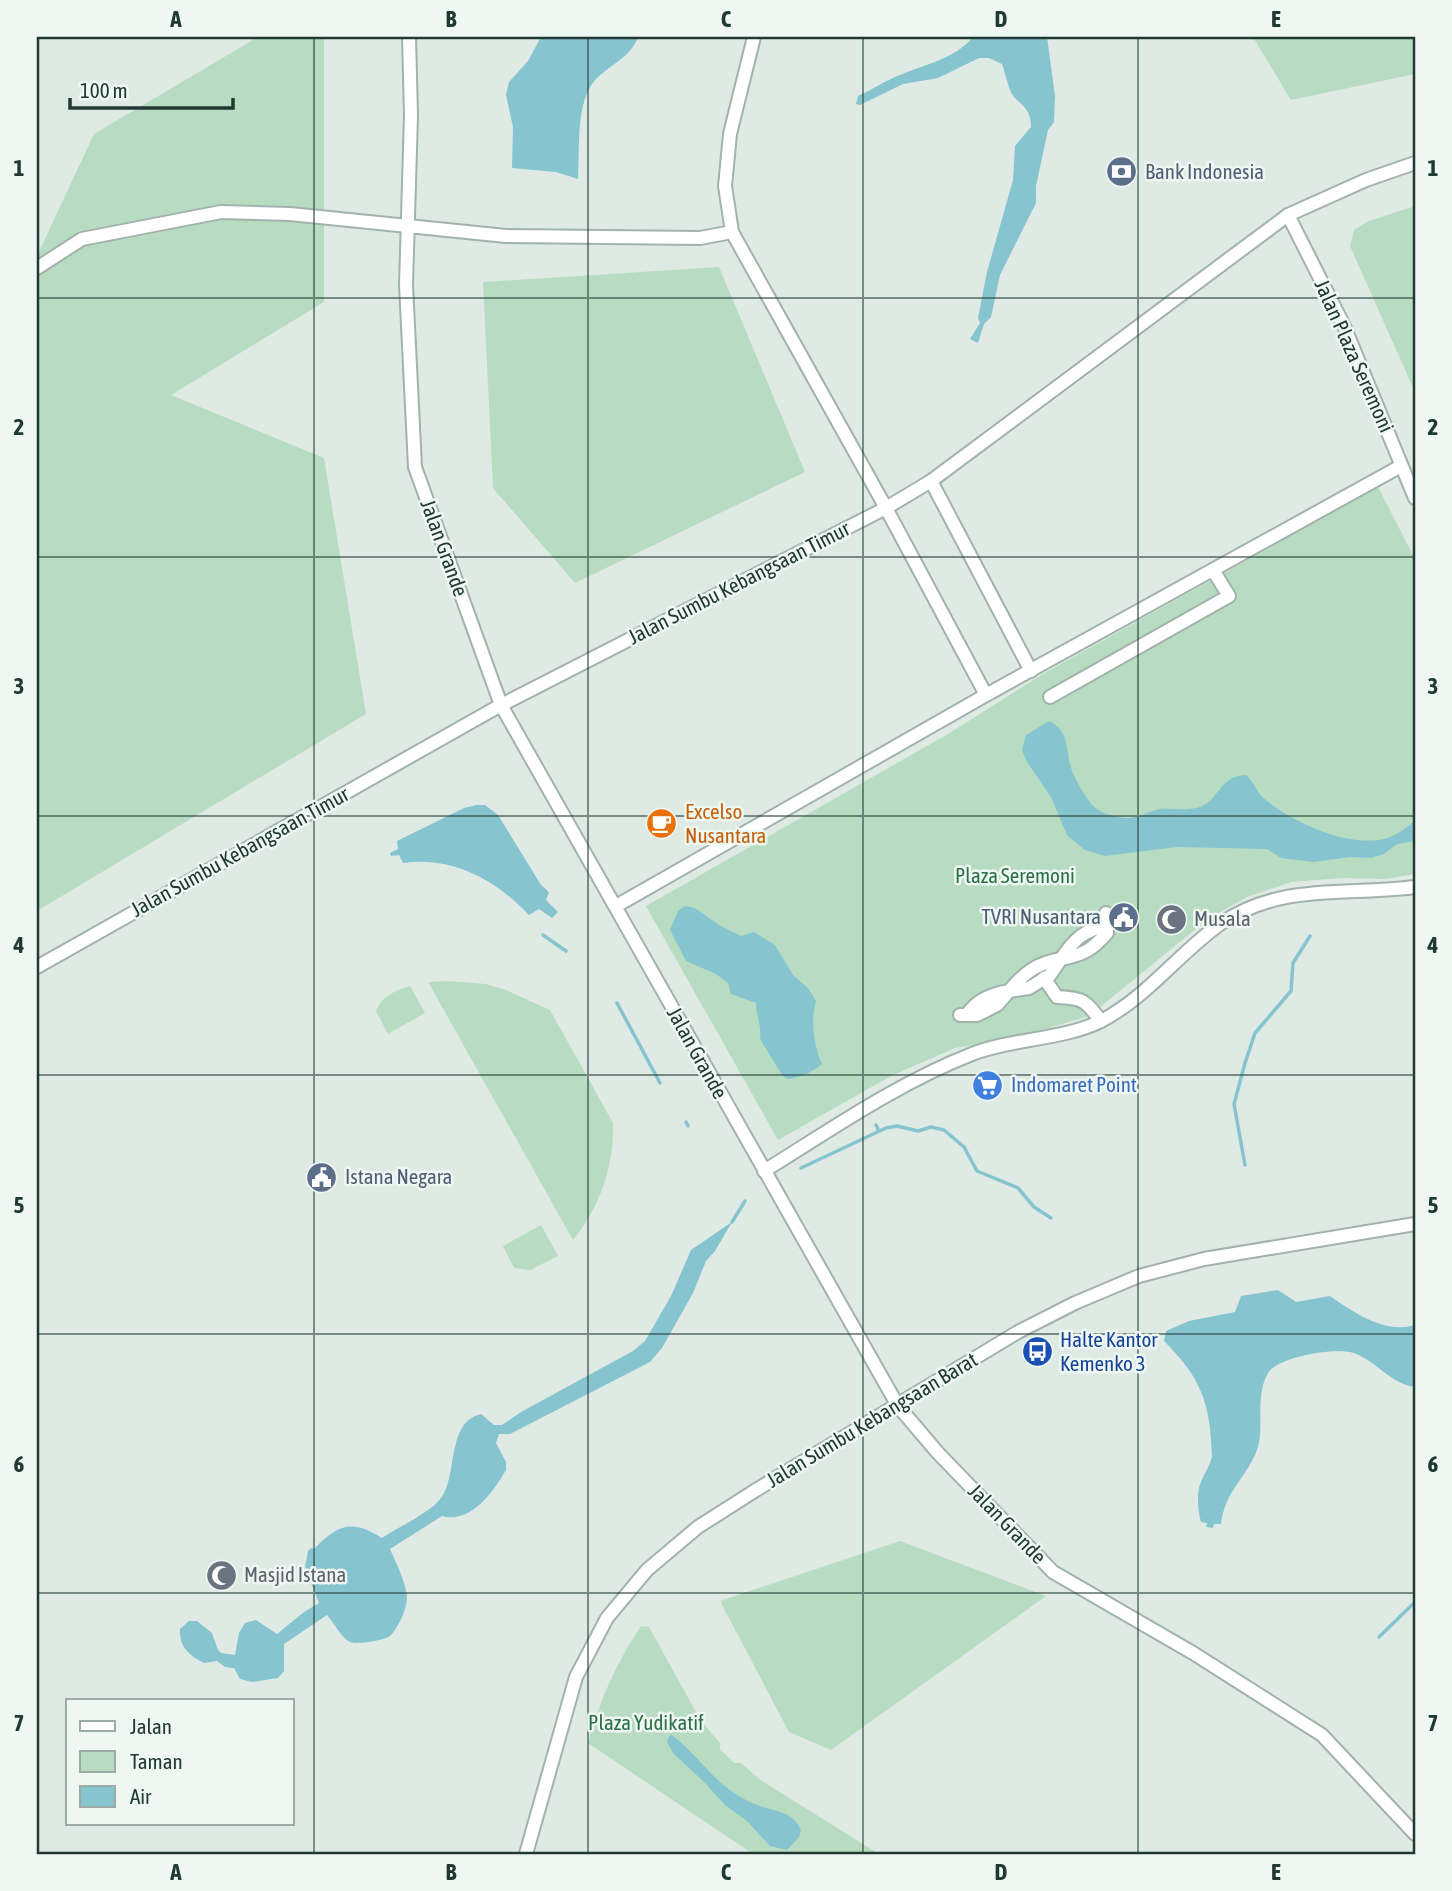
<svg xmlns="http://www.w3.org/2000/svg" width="1452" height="1891" font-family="'Asap Condensed',sans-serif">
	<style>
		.green { fill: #b7dcc1 }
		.water { fill: #86c4d0 }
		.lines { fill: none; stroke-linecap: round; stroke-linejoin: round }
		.stream { stroke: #86c4d0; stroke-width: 3.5 }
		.minor-casing { stroke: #a2b2ac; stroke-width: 16 }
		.minor { stroke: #fff; stroke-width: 12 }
		.grid { fill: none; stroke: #203a33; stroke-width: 2; stroke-opacity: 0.55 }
		.labels { text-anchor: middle; stroke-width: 5; stroke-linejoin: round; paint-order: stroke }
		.service-label { font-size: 21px; fill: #4e5e75; stroke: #eff7f3; text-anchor: start }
		.street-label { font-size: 21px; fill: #203a33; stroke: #eff7f3 }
		.food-label { font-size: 21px; fill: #c56008; stroke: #eff7f3; text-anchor: start }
		.park-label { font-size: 21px; fill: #2a7046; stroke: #eff7f3 }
		.worship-label { font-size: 21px; fill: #5b616d; stroke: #eff7f3; text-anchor: start }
		.shop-label { font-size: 21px; fill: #366cbe; stroke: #eff7f3; text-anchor: start }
		.transit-label { font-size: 21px; fill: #164399; stroke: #eff7f3; text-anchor: start }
		.neatline { fill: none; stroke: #203a33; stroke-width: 2.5 }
		.grid-label { font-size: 23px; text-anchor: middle; font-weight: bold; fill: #203a33 }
	</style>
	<rect width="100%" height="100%" fill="#dfeae5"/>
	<g class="green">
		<path d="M258 37H324V302L171 395 324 458 366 714 37 911V256L94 134Z"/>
		<path d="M1253 37H1415V74L1291 100Z"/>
		<path d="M1415 206V392L1350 246 1354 230 1369 221Z"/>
		<path d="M719 267 805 472 575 583 493 488 483 282Z"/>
		<path d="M1378 487 1415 559V874L1386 879 1342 878 1291 882 1247 897 1208 919 1089 1016 1014 1038 955 1048 891 1076 778 1140 646 906 948 734 1043 674Z"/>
		<path d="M448 981 486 984 506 990 550 1010 613 1123C614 1167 600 1206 573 1240L428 982Z"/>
		<path d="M410 986 425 1013 388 1034 376 1011C381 997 395 990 410 986Z"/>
		<path d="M541 1225 558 1256 530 1270 514 1268 503 1246Z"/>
		<path d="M900 1541 1046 1596 831 1750 789 1732 720 1601Z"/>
		<path d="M641 1626 649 1627 701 1721 720 1743V1749L734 1763H741L759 1779 879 1854H753L588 1743C599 1701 617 1662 641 1626Z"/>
	</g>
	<g class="water">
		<path d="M541 37H638C631 57 610 65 596 79 575 102 580 149 578 179L556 172 512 168 513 127 506 95 509 82 528 61Z"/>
		<path d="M973 37H1047L1055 96 1054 122 1048 130 1036 186V203L1000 275 991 317 984 324 978 343 970 339 980 323 978 318 987 272 1013 180 1015 146 1031 127C1031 102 1014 105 1009 87 1006 79 1005 72 1002 64L989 58H979L938 78 903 84 860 105 856 104 858 96C870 91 881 83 893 78 918 66 955 60 973 37Z"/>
		<path d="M1049 721C1071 731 1065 752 1072 771 1077 783 1084 794 1091 804 1099 813 1118 819 1130 818 1141 817 1151 810 1161 809 1174 808 1192 812 1204 805 1220 796 1221 776 1246 775 1255 783 1257 794 1266 800 1294 823 1351 849 1387 838 1397 835 1407 827 1415 821V841L1397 844 1384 854 1371 858 1350 857 1314 862 1281 858 1267 849 1177 847 1105 856 1085 850 1067 835 1051 797 1027 762 1022 750 1026 735Z"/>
		<path d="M476 805H485L498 815 541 885 549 892 546 900 558 912 552 918 539 909 529 915C496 880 453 856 403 863L399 855 391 856 390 853 398 849 397 841 464 808Z"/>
		<path d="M685 906 695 908 719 925 741 936 754 932 775 945 793 975 808 988 816 1001C810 1019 814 1047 822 1064 813 1072 799 1078 787 1079L782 1075 760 1039C762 1025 756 1017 756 1003L731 994 728 983 716 974 686 961 670 930 678 911Z"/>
		<path d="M732 1222 715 1251 706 1261 693 1293 662 1348 650 1362 510 1434H499L496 1443 506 1462V1470C493 1492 471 1524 442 1516L390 1549C396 1563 405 1580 407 1596 408 1607 398 1629 390 1636 385 1640 354 1646 348 1641 340 1635 334 1623 327 1615L284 1644V1671L278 1678 252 1682 240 1679 234 1668 225 1667 217 1661 204 1663C189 1655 179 1647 180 1629L189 1621H197L212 1633 218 1650 221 1653 235 1655 239 1633 245 1623 256 1620 277 1634 304 1612 319 1603 305 1567 308 1551 311 1548 314 1549C338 1524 352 1519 382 1538 398 1527 430 1513 441 1498 458 1476 446 1422 481 1414L494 1425H502L521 1412 633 1351 645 1341 671 1296 691 1250Z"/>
		<path d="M1278 1290 1296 1302 1330 1296C1355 1313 1384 1334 1415 1325V1387C1391 1384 1376 1361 1354 1353 1337 1347 1278 1356 1268 1373 1255 1395 1264 1427 1258 1447 1248 1477 1225 1490 1221 1524H1214L1213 1528 1206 1527 1207 1523 1201 1522C1198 1512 1197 1498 1199 1488 1202 1476 1210 1467 1212 1456 1210 1403 1202 1379 1164 1341L1166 1331 1189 1321 1235 1312 1241 1296Z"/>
		<path d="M670 1735C680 1737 712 1777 726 1787 736 1795 748 1802 760 1806 778 1812 792 1811 801 1830L799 1837 787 1850 770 1846 747 1821 725 1805 705 1783 673 1753 667 1742Z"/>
	</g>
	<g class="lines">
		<g class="stream">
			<path d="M543 935 566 951"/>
			<path d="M617 1003 660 1083"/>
			<path d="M686 1122 688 1126"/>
			<path d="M876 1125 879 1131"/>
			<path d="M1245 1165 1234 1104 1245 1063 1255 1033 1291 991 1293 963 1310 936"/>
			<path d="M801 1168 886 1128 897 1126 918 1131 931 1127 944 1130 964 1147 977 1171 1018 1188 1034 1207 1051 1218"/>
			<path d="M732 1222 745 1201"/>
			<path d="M1379 1637 1415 1602"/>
		</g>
		<defs>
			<g id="minor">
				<path d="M409 37 411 115 406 285 415 467 501 705 898 1406 938 1453 1053 1572 1193 1653 1322 1735 1415 1834"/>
				<path d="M754 37 730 134 725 186 732 232 886 508 986 695"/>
				<path d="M1288 215 1344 326 1415 498"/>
				<path d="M37 268 82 239 221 212 290 214 506 236 700 238 732 232"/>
				<path d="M931 481 1031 671"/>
				<path d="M1050 697 1229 596 1213 570"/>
				<path d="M616 906 986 695 1401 466"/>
				<path d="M37 967 501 705 886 508 931 481 1288 215 1366 180 1415 163"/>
				<path d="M1044 978 1057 997C1083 998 1085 1000 1101 1021"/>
				<path d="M960 1015H977L997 1005 1009 991 1029 988 1050 975 1061 959C1083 955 1092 950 1107 933L1106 913"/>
				<path d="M967 1015C976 1000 992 994 1009 991 1024 973 1037 963 1061 959 1075 938 1084 930 1109 925"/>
				<path d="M764 1171C832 1129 898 1083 972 1054 1013 1038 1063 1040 1101 1021 1147 997 1178 954 1220 924 1282 882 1346 896 1415 887"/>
				<path d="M526 1854 576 1677 607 1618 647 1570 698 1527 756 1490 1018 1332 1075 1303 1139 1276 1204 1259 1415 1224"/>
			</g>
		</defs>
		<use href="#minor" class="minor-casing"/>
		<use href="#minor" class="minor"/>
	</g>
	<path class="grid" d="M314 37V1854M588 37V1854M863 37V1854M1138 37V1854M37 298H1415M37 557H1415M37 816H1415M37 1075H1415M37 1334H1415M37 1593H1415"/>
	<defs>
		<symbol id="bank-disc" viewBox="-11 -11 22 22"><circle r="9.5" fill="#5c6f8a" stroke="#eff7f3"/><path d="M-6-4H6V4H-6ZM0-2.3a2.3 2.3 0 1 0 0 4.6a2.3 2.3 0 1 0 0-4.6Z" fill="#fff"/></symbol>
		<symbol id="cafe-disc" viewBox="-11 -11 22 22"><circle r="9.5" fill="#e8710a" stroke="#eff7f3"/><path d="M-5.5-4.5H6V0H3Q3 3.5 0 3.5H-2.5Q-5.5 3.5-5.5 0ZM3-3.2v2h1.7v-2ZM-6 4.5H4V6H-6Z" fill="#fff"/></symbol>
		<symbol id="civic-disc" viewBox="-11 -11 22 22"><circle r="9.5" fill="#5c6f8a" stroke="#eff7f3"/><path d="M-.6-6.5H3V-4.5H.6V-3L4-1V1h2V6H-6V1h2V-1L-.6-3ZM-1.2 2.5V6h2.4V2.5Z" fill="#fff"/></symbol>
		<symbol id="mosque-disc" viewBox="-11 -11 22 22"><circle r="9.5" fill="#6b7280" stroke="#eff7f3"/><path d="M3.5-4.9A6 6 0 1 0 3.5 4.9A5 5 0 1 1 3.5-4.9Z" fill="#fff"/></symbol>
		<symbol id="supermarket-disc" viewBox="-11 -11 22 22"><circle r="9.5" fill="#3f7fe0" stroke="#eff7f3"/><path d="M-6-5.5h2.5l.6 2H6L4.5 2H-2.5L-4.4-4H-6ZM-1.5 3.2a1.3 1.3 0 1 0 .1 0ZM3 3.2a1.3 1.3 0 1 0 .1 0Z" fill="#fff"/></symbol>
		<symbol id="bus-disc" viewBox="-11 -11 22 22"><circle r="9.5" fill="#1a4fb4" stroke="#eff7f3"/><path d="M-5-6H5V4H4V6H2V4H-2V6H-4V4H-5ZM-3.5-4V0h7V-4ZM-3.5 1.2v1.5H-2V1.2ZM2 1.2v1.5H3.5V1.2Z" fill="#fff"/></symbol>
	</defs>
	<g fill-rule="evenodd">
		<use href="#bank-disc" x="1104" y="154" width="35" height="35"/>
		<use href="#cafe-disc" x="644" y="806" width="35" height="35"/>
		<use href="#civic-disc" x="1106" y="900" width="35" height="35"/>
		<use href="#mosque-disc" x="1154" y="902" width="35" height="35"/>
		<use href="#supermarket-disc" x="970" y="1068" width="35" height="35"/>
		<use href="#civic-disc" x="304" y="1160" width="35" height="35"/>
		<use href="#bus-disc" x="1020" y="1334" width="35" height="35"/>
		<use href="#mosque-disc" x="204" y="1558" width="35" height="35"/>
	</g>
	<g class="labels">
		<g class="service-label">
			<text x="1145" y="179">Bank Indonesia</text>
			<text x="1101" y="924" text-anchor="end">TVRI Nusantara</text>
			<text x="345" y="1184">Istana Negara</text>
		</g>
		<g class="street-label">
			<text transform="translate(1354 356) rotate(66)" y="7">Jalan Plaza Seremoni</text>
			<text transform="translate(444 548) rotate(70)" y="7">Jalan Grande</text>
			<text transform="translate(739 583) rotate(-27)" y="7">Jalan Sumbu Kebangsaan Timur</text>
			<text transform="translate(240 852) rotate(-29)" y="7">Jalan Sumbu Kebangsaan Timur</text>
			<text transform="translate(697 1053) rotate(61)" y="7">Jalan Grande</text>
			<text transform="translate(872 1420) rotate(-31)" y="7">Jalan Sumbu Kebangsaan Barat</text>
			<text transform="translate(1007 1524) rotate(46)" y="7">Jalan Grande</text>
		</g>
		<g class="food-label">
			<text x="685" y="819">Excelso<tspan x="685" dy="24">Nusantara</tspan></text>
		</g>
		<g class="park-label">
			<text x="1015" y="883">Plaza Seremoni</text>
			<text x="646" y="1730">Plaza Yudikatif</text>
		</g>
		<g class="worship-label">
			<text x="1194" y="926">Musala</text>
			<text x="244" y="1582">Masjid Istana</text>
		</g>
		<g class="shop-label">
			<text x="1011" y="1092">Indomaret Point</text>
		</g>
		<g class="transit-label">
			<text x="1060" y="1347">Halte Kantor<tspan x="1060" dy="24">Kemenko 3</tspan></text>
		</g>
	</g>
	<rect width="1452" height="1891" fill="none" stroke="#eff7f3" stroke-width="77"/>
	<rect x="66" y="1699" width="228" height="126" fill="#eff7f3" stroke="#9caba6" stroke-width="2"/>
	<rect x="80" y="1721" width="35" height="10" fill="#ffffff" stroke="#9caba6" stroke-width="2"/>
	<text x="130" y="1734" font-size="21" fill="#203a33">Jalan</text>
	<rect x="80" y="1751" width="35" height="21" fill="#b7dcc1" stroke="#9caba6" stroke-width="2"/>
	<text x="130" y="1769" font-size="21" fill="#203a33">Taman</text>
	<rect x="80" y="1786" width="35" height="21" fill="#86c4d0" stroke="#9caba6" stroke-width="2"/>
	<text x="130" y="1804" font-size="21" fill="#203a33">Air</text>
	<path d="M70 98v10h163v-10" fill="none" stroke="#203a33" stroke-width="3.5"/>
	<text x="80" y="98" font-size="21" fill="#203a33" stroke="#eff7f3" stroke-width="5" paint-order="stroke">100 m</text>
	<rect x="38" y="38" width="1376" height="1815" class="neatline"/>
	<g class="grid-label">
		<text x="176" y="27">A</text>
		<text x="451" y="27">B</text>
		<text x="726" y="27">C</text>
		<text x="1001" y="27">D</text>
		<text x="1276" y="27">E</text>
		<text x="19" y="176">1</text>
		<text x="1433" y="176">1</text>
		<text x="19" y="435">2</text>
		<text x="1433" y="435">2</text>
		<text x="19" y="694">3</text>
		<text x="1433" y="694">3</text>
		<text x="19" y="953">4</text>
		<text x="1433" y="953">4</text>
		<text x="19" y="1213">5</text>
		<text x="1433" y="1213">5</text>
		<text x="19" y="1472">6</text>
		<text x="1433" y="1472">6</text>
		<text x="19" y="1731">7</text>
		<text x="1433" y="1731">7</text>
		<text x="176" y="1880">A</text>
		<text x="451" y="1880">B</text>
		<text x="726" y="1880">C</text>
		<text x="1001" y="1880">D</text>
		<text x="1276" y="1880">E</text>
	</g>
</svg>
